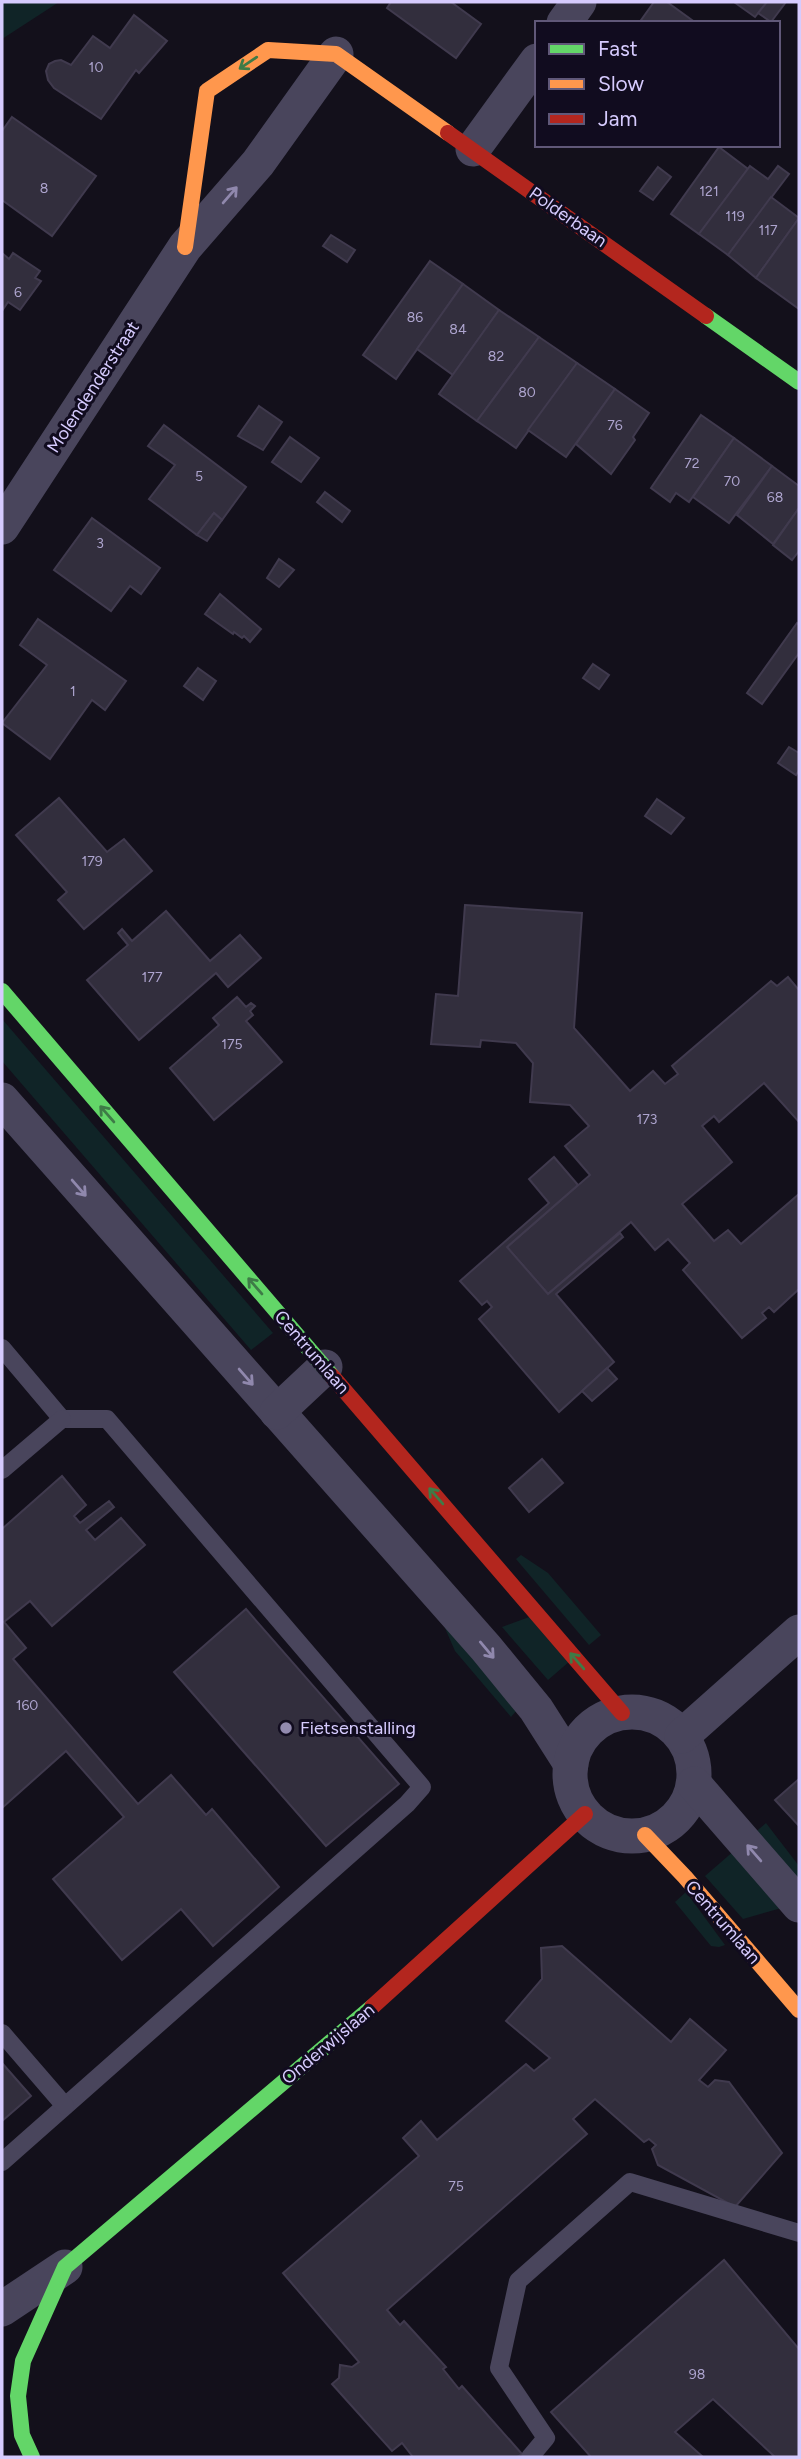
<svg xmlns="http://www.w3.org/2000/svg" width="801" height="2459" font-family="Figtree,sans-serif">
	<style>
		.green { fill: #102427 }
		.building { fill: #322e3d; stroke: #403a4e; stroke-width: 2 }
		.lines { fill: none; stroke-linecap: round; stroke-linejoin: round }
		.lane { stroke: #49455c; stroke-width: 18 }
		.street { stroke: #49455c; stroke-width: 35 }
		.fast { stroke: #63d668; stroke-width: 16 }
		.slow { stroke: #ff974d; stroke-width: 16 }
		.jam { stroke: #b3261e; stroke-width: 16 }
		.oneway { stroke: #3e7b47 }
		.oneway2 { stroke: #9088ad }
		.poi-dot { fill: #928aaf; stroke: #110c1f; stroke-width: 2.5 }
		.labels { text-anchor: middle; stroke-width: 6; stroke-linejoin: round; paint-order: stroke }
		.number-label { font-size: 14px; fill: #ada4ce }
		.street-label { font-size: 18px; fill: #d6cbfe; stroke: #110c1f }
		.poi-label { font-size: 18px; fill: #d6cbfe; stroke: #110c1f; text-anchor: start }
	</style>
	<rect width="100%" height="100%" fill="#13101b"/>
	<g class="green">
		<path d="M2 2H59L2 39Z"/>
		<path d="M2 1019 273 1333 251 1350 2 1061Z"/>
		<path d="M521 1555 548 1573 601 1635 589 1645 516 1559Z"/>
		<path d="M438 1612 523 1703 511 1717 455 1651Z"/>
		<path d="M532 1616 570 1661 548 1680 502 1627Z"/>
		<path d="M766 1823 799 1866V1887L752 1835Z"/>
		<path d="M735 1850 785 1907 743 1919 705 1876Z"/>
		<path d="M686 1892 725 1945 719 1947 711 1946 675 1902Z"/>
	</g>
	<g class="building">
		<path d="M391 2H451L481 24 456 58 387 8Z"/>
		<path d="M654 2H667L696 23H639Z"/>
		<path d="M734 2H767L755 17Z"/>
		<path d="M767 2H786L771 22 758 13Z"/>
		<path d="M134 15 167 41 139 73 136 70 101 119 54 88 48 80 46 71 49 64 55 61 61 60 71 65 93 36 110 48Z"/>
		<path d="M12 117 96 176 52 236 2 200V131Z"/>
		<path d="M719 147 748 169 699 234 671 214Z"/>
		<path d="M750 166 768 179 778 166 789 174 728 255 699 234Z"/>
		<path d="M658 167 671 177 653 200 640 191Z"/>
		<path d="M771 197 799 218 756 278 728 255Z"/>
		<path d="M799 218V309L756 278Z"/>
		<path d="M331 235 355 250 347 262 323 246Z"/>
		<path d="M2 253 9 259 13 253 40 271 35 278 41 281 20 310 8 302 2 311Z"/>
		<path d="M430 261 463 284 396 379 363 355Z"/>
		<path d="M463 284 499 310 453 375 417 349Z"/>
		<path d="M499 310 539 337 477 421 439 394Z"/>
		<path d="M539 337 577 363 516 448 477 421Z"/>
		<path d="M577 363 615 389 566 457 528 430Z"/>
		<path d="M615 389 649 413 633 437 635 440 611 474 576 444Z"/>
		<path d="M259 406 282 422 263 450 238 436Z"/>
		<path d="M701 415 734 438 689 502 676 493 670 502 651 488Z"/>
		<path d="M164 425 246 487 222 520 214 513 197 535 149 499 175 465 148 446Z"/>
		<path d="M290 437 319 458 301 482 272 462Z"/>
		<path d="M734 438 772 466 729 523 693 497Z"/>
		<path d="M772 466 799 486V508L773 544 737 515Z"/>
		<path d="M325 492 350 511 342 522 317 502Z"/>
		<path d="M799 508V551L792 560 773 545Z"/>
		<path d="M214 513 222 520 207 541 197 535Z"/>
		<path d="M92 518 160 568 141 594 130 586 111 611 54 570Z"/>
		<path d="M279 559 294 570 279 587 267 578Z"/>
		<path d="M220 594 261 629 250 642 244 636 242 638 234 632 233 634 205 614Z"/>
		<path d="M38 619 126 681 105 710 92 700 50 759 2 723 47 665 20 645Z"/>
		<path d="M797 623 799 625V653L762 704 747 693Z"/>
		<path d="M593 664 609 675 599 689 583 678Z"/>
		<path d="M198 668 216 681 203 700 184 686Z"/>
		<path d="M789 747 799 753V770L796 775 778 763Z"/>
		<path d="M59 798 107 852 124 839 152 871 84 929 58 900 67 892 16 835Z"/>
		<path d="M657 799 684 818 671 834 645 816Z"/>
		<path d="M465 905 582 913 574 1028 630 1091 653 1071 665 1084 678 1074 672 1066 771 981 777 986 788 977 799 990V1122L764 1083 719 1122 714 1116 702 1126 732 1162 682 1204 714 1241 728 1230 741 1244 799 1194V1289L774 1312 769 1307 762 1313 766 1318 742 1338 683 1270 690 1263 668 1239 655 1250 631 1222 548 1294 507 1247 590 1175 565 1146 589 1126 570 1105 530 1102 533 1063 516 1043 481 1040 480 1047 431 1044 436 994 458 996Z"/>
		<path d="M166 911 210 961 240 935 261 958 228 987 216 973 139 1040 87 980 128 945 118 933 122 929 132 941Z"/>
		<path d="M237 997 246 1007 251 1003 255 1006 250 1011 253 1015 246 1021 282 1062 214 1120 170 1068 219 1025 213 1018Z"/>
		<path d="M554 1157 578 1185 507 1247 548 1294 620 1233 623 1237 556 1294 614 1362 559 1412 479 1319 492 1307 487 1301 482 1305 460 1281 549 1203 529 1179Z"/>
		<path d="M607 1368 617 1379 592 1401 582 1391Z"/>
		<path d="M542 1459 563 1483 529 1512 509 1488Z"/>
		<path d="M62 1476 86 1505 74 1516 80 1523 109 1501 114 1507 86 1530 95 1540 121 1518 145 1545 52 1626 30 1601 4 1622 26 1648 13 1659 138 1804 171 1775 206 1815 212 1809 279 1887 213 1946 181 1909 122 1960 53 1879 124 1817 66 1751 2 1808V1529Z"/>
		<path d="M246 1609 399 1784 326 1846 174 1672Z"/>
		<path d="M799 1779V1826L775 1800Z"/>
		<path d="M562 1946 671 2042 690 2019 726 2050 699 2080 708 2087 715 2080 729 2082 782 2153 735 2207 658 2165 652 2149 656 2145 649 2139 644 2142 595 2099 573 2119 587 2134 387 2310 400 2325 404 2321 446 2367 443 2369 459 2389 462 2386 522 2454 517 2457H413L402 2443 392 2451 332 2384 339 2378 340 2365 352 2367 359 2362 283 2273 419 2156 403 2138 421 2121 437 2140 526 2064 534 2071 550 2058 506 2021 542 1979 541 1948Z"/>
		<path d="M2 2063 31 2096 2 2121Z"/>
		<path d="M724 2260 799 2349V2457H775L713 2399 675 2432 703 2457H591L551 2412Z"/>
	</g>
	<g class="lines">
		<g class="lane">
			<path d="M2 1348 62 1419H107L422 1787 407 1804 2 2162"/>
			<path d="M2 1470 62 1419"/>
			<path d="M2 2033 65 2106"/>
			<path d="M530 2457 546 2438 499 2368 518 2281 630 2182 799 2233"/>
		</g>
		<g class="street">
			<path d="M564 23 579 2"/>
			<path d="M473 149 537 61"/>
			<path d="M2 527 185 247 258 163 336 54"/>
			<path d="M2 1100 486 1648 536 1709 571 1764"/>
			<path d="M277 1412 325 1367"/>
			<circle cx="632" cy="1774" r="62"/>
			<path d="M682 1736 799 1632"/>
			<path d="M694 1784 799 1905"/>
			<path d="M2 2309 65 2267"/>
		</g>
		<g class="fast">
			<path d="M706 316 799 382"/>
			<path d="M2 991 332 1376"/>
			<path d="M32 2457 22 2435 18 2396 23 2361 65 2267 372 2007"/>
		</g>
		<g class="slow">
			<path d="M185 247 207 91 268 50 336 54 448 133"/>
			<path d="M645 1835 685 1877 799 2010"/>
		</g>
		<g class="jam">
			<path d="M448 133 706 316"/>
			<path d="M332 1376 622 1713"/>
			<path d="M372 2007 585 1814"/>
		</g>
	</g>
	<defs><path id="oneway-shaft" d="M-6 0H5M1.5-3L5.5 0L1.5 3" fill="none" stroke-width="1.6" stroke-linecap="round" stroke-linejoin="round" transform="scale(1.75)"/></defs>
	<g class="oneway">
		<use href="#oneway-shaft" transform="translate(248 63) rotate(146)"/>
		<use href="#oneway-shaft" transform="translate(107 1114) rotate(-131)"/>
		<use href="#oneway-shaft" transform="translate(255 1286) rotate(-131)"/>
		<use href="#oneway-shaft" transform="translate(436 1496) rotate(-131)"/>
		<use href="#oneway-shaft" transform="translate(577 1661) rotate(-131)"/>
	</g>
	<g class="oneway2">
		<use href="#oneway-shaft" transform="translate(230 195) rotate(-49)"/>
		<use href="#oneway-shaft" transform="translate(79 1188) rotate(49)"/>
		<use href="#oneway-shaft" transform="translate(246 1377) rotate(49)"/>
		<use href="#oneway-shaft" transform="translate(487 1650) rotate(50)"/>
		<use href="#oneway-shaft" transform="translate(754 1853) rotate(-131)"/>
	</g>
	<circle class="poi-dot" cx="286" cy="1728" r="7"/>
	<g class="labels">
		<g class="number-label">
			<text x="96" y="72">10</text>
			<text x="44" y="193">8</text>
			<text x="709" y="196">121</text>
			<text x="735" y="221">119</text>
			<text x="768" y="235">117</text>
			<text x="18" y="297">6</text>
			<text x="415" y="322">86</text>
			<text x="458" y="334">84</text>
			<text x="496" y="361">82</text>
			<text x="527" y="397">80</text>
			<text x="615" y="430">76</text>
			<text x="692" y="468">72</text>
			<text x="199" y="481">5</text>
			<text x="732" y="486">70</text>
			<text x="775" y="502">68</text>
			<text x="100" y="548">3</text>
			<text x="73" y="696">1</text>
			<text x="92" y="866">179</text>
			<text x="152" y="982">177</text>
			<text x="232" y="1049">175</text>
			<text x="647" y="1124">173</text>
			<text x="27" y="1710">160</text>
			<text x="456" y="2191">75</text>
			<text x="697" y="2379">98</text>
		</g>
		<g class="street-label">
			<text transform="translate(568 217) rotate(35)" y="6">Polderbaan</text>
			<text transform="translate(93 387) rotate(-57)" y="6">Molendenderstraat</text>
			<text transform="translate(312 1352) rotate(49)" y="6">Centrumlaan</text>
			<text transform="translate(723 1922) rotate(49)" y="6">Centrumlaan</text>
			<text transform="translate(328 2044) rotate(-40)" y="6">Onderwijslaan</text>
		</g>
		<g class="poi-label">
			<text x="300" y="1734">Fietsenstalling</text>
		</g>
	</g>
	<rect width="801" height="2459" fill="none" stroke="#d6cbfe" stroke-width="7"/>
	<rect x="535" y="21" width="245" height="126" fill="#110c1f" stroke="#605878" stroke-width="2"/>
	<rect x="549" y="44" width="35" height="10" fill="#63d668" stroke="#605878" stroke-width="2"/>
	<text x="598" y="56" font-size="21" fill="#d6cbfe">Fast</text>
	<rect x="549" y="79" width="35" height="10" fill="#ff974d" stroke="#605878" stroke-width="2"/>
	<text x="598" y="91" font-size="21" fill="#d6cbfe">Slow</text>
	<rect x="549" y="114" width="35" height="10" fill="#b3261e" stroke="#605878" stroke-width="2"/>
	<text x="598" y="126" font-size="21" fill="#d6cbfe">Jam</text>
</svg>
